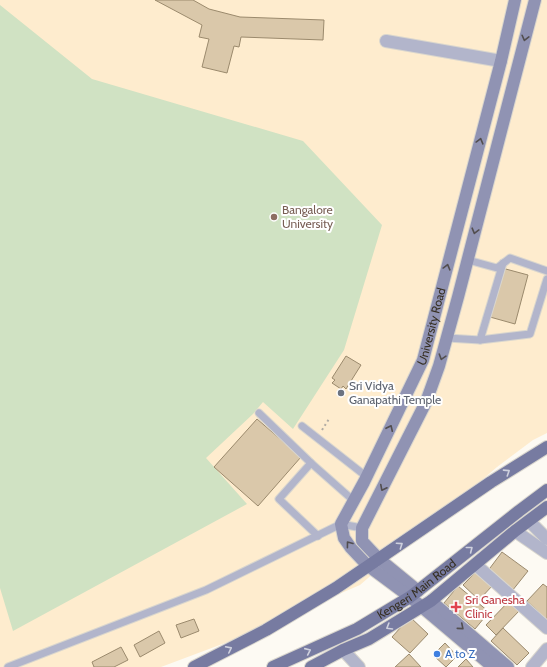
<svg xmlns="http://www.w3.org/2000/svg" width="547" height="667" font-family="Cabin,sans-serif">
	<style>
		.built { fill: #feecce }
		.green { fill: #d0e2c3 }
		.building { fill: #dac8aa; stroke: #9b8a6d }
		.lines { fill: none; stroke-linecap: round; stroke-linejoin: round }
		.lane-casing { stroke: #d9d6ce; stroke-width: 9 }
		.street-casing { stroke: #d9d6ce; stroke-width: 14 }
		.secondary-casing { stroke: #d9d6ce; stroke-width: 14 }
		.primary-casing { stroke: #d9d6ce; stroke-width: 14 }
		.path { stroke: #b1aca4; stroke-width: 2; stroke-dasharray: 2 3; stroke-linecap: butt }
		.lane { stroke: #b2b5cb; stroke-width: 7 }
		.street { stroke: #b2b5cb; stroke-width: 12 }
		.secondary { stroke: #9093b3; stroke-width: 12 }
		.primary { stroke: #777ba1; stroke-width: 12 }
		.oneway { stroke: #524e4f }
		.oneway2 { stroke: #cfd1de }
		.education-dot { fill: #8d6e63; stroke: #fff; stroke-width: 1.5 }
		.worship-dot { fill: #6b7280; stroke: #fff; stroke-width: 1.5 }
		.health-dot { fill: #e0444e; stroke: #fff; stroke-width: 1.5 }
		.shop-dot { fill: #3f7fe0; stroke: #fff; stroke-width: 1.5 }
		.labels { text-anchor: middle; stroke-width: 4; stroke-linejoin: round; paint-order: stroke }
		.education-label { font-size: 12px; fill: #785e54; stroke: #fff; text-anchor: start }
		.street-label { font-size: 12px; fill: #373024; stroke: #fff }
		.worship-label { font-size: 12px; fill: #5b616d; stroke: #fff; text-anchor: start }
		.health-label { font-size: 12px; fill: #be3a42; stroke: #fff; text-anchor: start }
		.shop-label { font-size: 12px; fill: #366cbe; stroke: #fff; text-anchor: start }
	</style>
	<rect width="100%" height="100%" fill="#fdfaf3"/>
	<path class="built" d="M0 0H547V433L533 440 497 467 360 585 225 643 161 667H0Z"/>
	<path class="green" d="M0 5 92 79 303 141 382 225 344 350 293 429 263 402 253 414 206 458 247 504 13 631 0 588Z"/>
	<g class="building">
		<path d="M155 0H193L209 9 240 17 324 20 323 40 241 37 239 47 234 46 227 73 202 67 209 39 199 37 202 25Z"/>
		<path d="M502 268 528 275 515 324 490 317Z"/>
		<path d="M346 356 361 365 346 389 343 386 341 389 332 383 335 380 332 378Z"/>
		<path d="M257 419 301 457 258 506 214 467Z"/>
		<path d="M502 552 528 571 512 591 487 572Z"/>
		<path d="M478 570 493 585 479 600 463 585Z"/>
		<path d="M543 584 547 587V620L527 601Z"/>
		<path d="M458 586 489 612 475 629 444 603Z"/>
		<path d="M510 600 520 610 496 635 486 625Z"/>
		<path d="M410 617 428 634 410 653 392 637Z"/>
		<path d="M194 619 199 631 181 638 176 625Z"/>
		<path d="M503 628 529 653 517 665 491 641Z"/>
		<path d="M159 631 165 643 140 657 134 645Z"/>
		<path d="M445 643 457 656 446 667 433 655Z"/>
		<path d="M121 647 128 660 114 667H94L92 662Z"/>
		<path d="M409 654 421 667H395Z"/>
		<path d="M466 659 473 667H458Z"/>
	</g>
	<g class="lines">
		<defs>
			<g id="lane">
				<path d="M468 260 497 268 510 258 547 271"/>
				<path d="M447 338 480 340 530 334 547 279"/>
				<path d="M480 340 503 263"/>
				<path d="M259 413 311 463"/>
				<path d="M302 426 367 477"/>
				<path d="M318 536 279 499 311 463 354 501"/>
				<path d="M8 667 206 590 341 524 362 528"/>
			</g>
			<g id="street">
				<path d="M386 41 501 61"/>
				<path d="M529 521 547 539"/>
				<path d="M515 531 547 553"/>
				<path d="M476 565 547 628"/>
				<path d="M343 650 359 667"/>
				<path d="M532 667 547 649"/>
			</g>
			<g id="secondary">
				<path d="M418 591 379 559 362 541V528L426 402 439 366 458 297 535 0"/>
				<path d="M431 601 508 667"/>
				<path id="s1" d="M493 667 410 597 367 565 351 548 344 538 341 524 364 482 423 360 501 61 515 0"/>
			</g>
			<g id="primary">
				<path d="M194 667 266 630 336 588 491 482 547 447"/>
				<path id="s2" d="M273 667 357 629 410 597 519 511 547 490"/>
				<path d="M311 667 343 650 369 639 431 601 515 531 547 507"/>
			</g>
		</defs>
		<use href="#lane" class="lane-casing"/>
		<use href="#street" class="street-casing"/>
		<use href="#secondary" class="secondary-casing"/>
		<use href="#primary" class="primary-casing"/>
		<path class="path" d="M322 430 329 419"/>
		<use href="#lane" class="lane"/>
		<use href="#street" class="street"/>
		<use href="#secondary" class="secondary"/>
		<use href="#primary" class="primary"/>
	</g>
	<defs><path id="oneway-chevron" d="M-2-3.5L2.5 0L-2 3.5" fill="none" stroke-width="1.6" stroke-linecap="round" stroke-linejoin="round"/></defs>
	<g class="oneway">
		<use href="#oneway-chevron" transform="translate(525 38) rotate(104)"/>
		<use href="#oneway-chevron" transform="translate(480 141) rotate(-75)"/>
		<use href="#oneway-chevron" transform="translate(475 231) rotate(105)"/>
		<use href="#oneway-chevron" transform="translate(447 267) rotate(-75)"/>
		<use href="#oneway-chevron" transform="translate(442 357) rotate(107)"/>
		<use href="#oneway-chevron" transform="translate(390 428) rotate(-65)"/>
		<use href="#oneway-chevron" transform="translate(383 488) rotate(117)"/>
		<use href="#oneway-chevron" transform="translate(349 544) rotate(-127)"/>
		<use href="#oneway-chevron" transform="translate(461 627) rotate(40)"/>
	</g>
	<g class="oneway2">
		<use href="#oneway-chevron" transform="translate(507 472) rotate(-33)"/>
		<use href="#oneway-chevron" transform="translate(400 545) rotate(-34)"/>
		<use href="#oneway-chevron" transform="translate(470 549) rotate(-38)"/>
		<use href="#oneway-chevron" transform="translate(389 627) rotate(149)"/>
		<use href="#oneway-chevron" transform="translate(229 649) rotate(-27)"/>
		<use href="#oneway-chevron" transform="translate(308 651) rotate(-24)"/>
	</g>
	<circle class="education-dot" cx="274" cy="217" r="4"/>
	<circle class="worship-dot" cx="341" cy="393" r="4"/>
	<path class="health-dot" d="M454 601h4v4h4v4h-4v4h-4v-4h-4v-4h4z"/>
	<circle class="shop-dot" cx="437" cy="654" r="4"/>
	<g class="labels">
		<g class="education-label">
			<text x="282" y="214">Bangalore<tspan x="282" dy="14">University</tspan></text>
		</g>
		<g class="street-label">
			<text dy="4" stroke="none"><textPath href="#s1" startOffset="430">University Road</textPath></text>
			<text dy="4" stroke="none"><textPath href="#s2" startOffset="164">Kengeri Main Road</textPath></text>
		</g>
		<g class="worship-label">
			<text x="349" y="390">Sri Vidya<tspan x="349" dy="14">Ganapathi Temple</tspan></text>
		</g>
		<g class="health-label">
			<text x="465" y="604">Sri Ganesha<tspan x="465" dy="14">Clinic</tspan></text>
		</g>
		<g class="shop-label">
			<text x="445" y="658">A to Z</text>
		</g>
	</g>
</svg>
